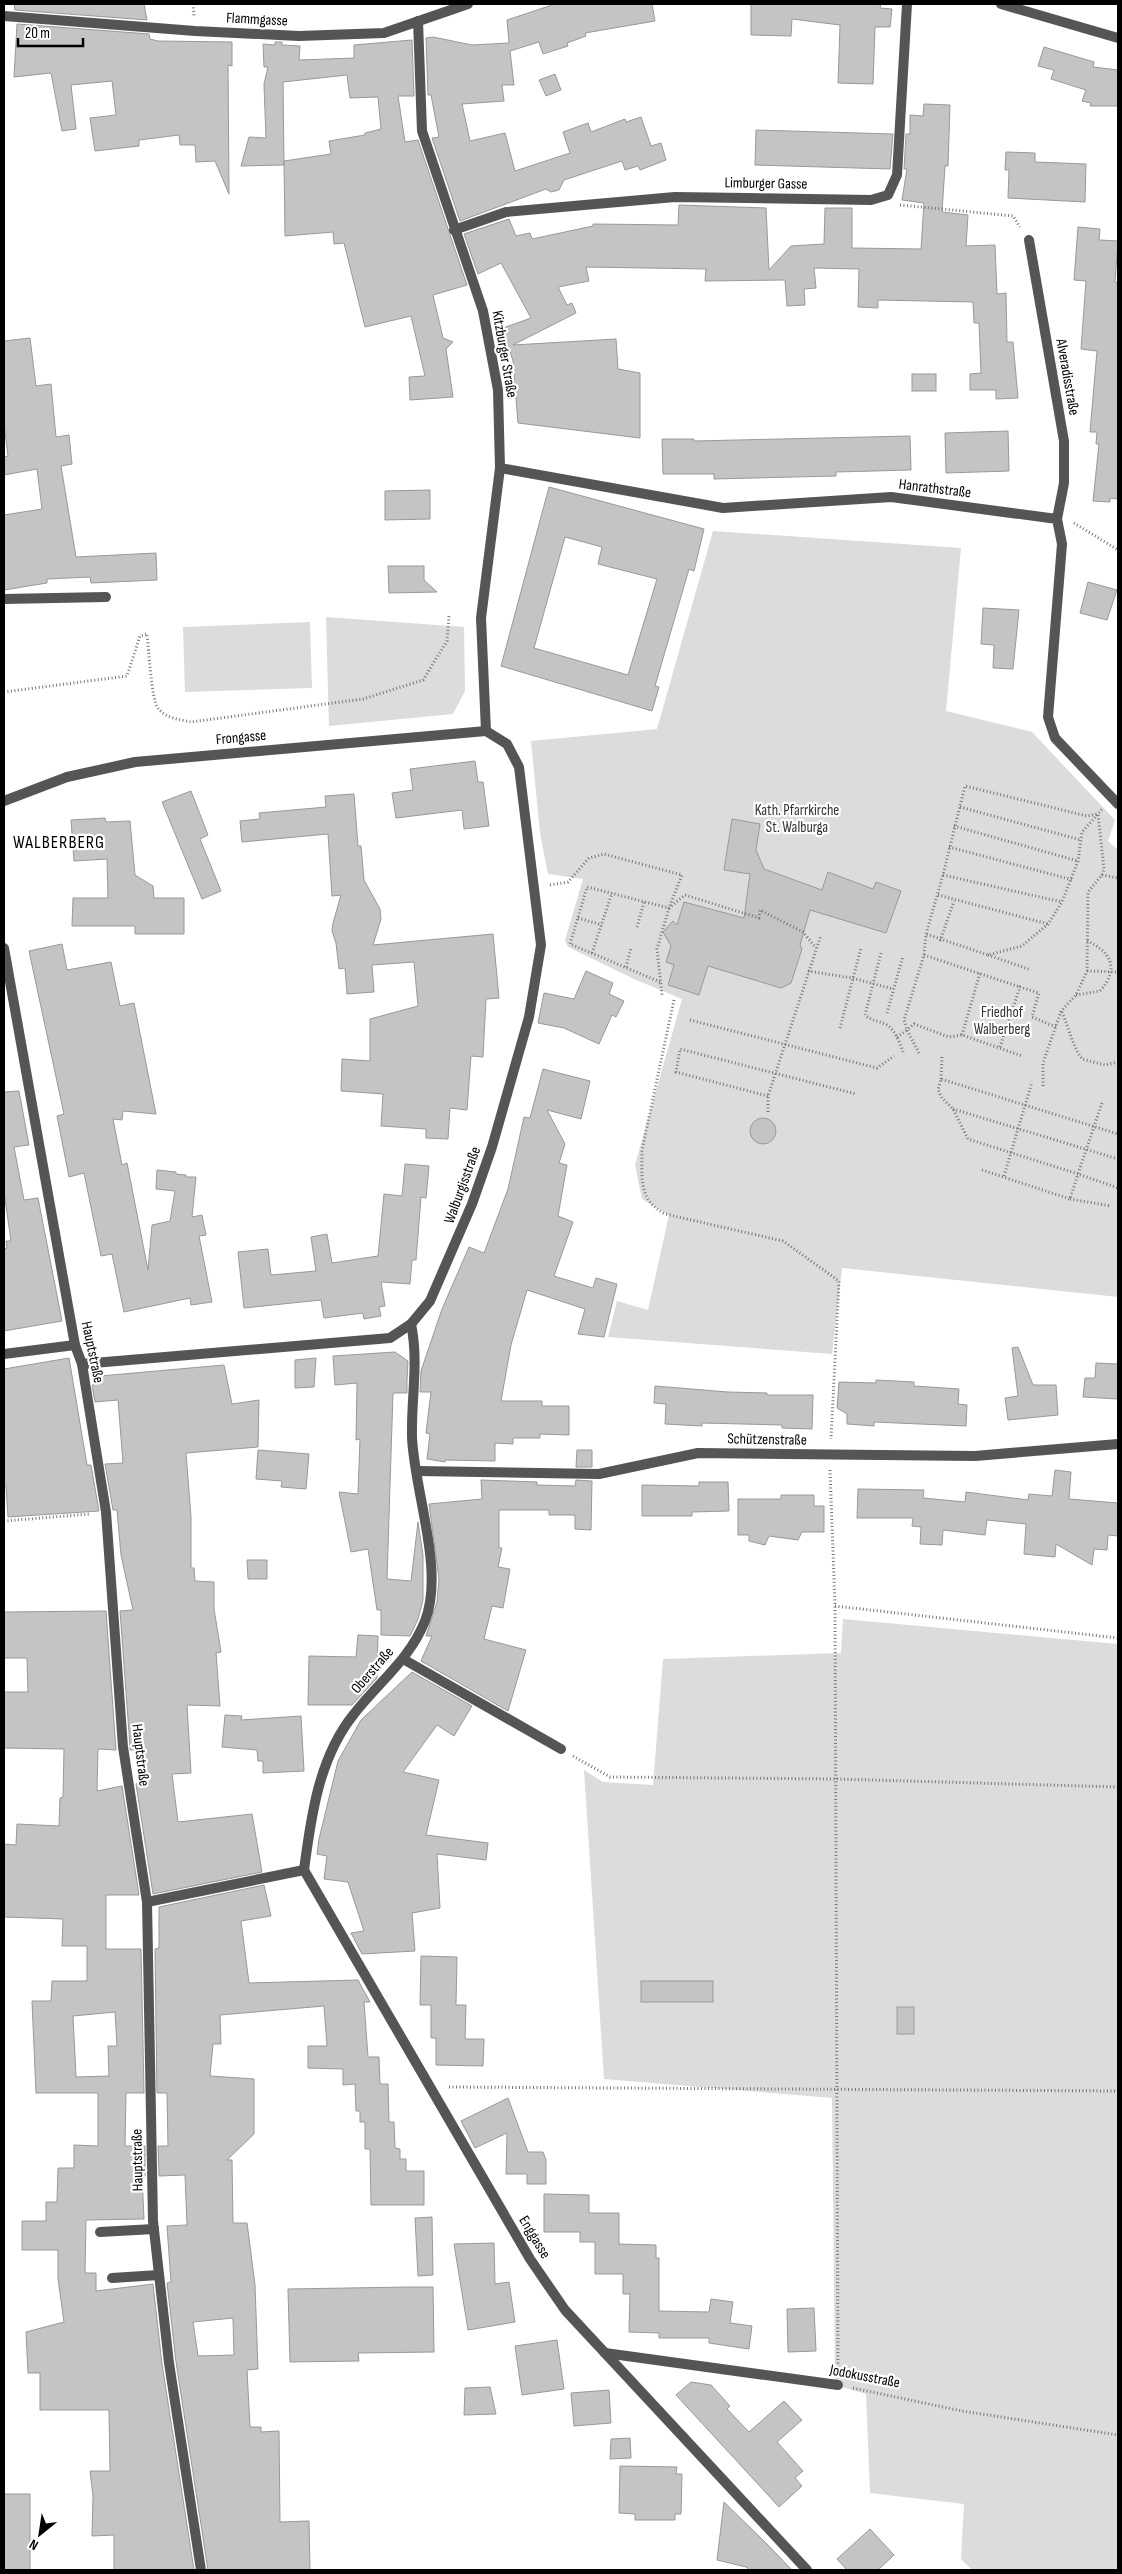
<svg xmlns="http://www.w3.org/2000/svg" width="1122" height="2574" font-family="'Sofia Sans Condensed',sans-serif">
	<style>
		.green { fill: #dcdcdc }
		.building { fill: #c4c4c4; stroke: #999; fill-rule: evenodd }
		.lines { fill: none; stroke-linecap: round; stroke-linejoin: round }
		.path { stroke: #777; stroke-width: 3; stroke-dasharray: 1 2.5; stroke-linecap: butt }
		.lane { stroke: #555; stroke-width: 10 }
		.street { stroke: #555; stroke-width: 10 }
		.labels { text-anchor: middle; stroke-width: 4.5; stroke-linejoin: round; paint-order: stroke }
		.street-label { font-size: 15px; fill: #000; stroke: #fff }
		.park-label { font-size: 15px; fill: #333; stroke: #fff }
		.quarter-label { font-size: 18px; letter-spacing: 1px; fill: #000; stroke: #fff }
	</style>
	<rect width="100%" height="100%" fill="#fff"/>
	<g class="green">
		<path d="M713 531 961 548 946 711 1032 732 1115 820 1108 841 1118 850V1297L842 1268 832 1354 608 1337 617 1301 648 1310 669 1215 642 1199 635 1165 682 999 634 979 568 947 565 940 583 879 548 874 540 833 531 741 657 729Z"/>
		<path d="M326 617 464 627 465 691 453 714 329 726Z"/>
		<path d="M310 622 312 688 185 692 183 627Z"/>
		<path d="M843 1619 1118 1644V2570H972L961 2559 964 2504 870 2493 866 2394 835 2385 832 2098 604 2079 584 1770 603 1782 653 1785 663 1659 841 1653Z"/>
	</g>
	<g class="building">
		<path d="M14 4H144L147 20 15 10Z"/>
		<path d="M555 4H652L655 21 585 33 586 36 567 43 568 46 543 54 539 42 510 51 514 85H502L504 101 462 104 470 141 505 133 515 171 570 153 563 132 588 123 591 132 625 119 626 122 641 117 651 146 661 143 666 160 640 170 638 166 625 170 622 161 564 180 559 190 551 192 546 189 460 221 432 138 439 137 431 95H428L426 38 433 37 472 45 509 43 507 20Z"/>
		<path d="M751 4H881L880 8 892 9 890 27H875L873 84 838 83 840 25 792 19 791 36 751 35Z"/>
		<path d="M17 24 149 34 150 39 158 41 232 42V66L228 65 229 194 215 161 196 162 195 145H180L179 135 139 140V146L95 151 90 118 116 115 112 81 71 85 76 129 62 131 51 73 14 77Z"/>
		<path d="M412 40 414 96H398L405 142 418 140 467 285 433 295 443 338 453 342 446 349 453 397 410 400 409 377 425 376 411 316 365 327 344 243 334 244 333 232 285 236 284 161 331 154 329 141 365 135V133L381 129 378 97 350 98 347 75 283 82 284 165 241 166 249 137 266 138 264 84 268 67H264L263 44 275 45V42H282V45L300 46 299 60 354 58V45Z"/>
		<path d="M1044 47 1094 62 1093 67 1118 70V106H1090L1091 103 1082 101 1086 90 1051 79 1054 70 1038 66Z"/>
		<path d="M555 74 561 90 546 96 539 80Z"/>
		<path d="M924 104 950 105 948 166H945L942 212 968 215 966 246 995 245 997 294 1006 293 1007 342H1013L1018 398 996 399V390H970V374L981 373 979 323H974L973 302 878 300V308L858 307 859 269 814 268 816 288 804 289 805 305 787 306 785 280 705 281 706 269 586 267 589 281 558 287 567 305 572 303 576 313 513 345 616 339 618 369 640 373V438L518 423 513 361 503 328 531 318 501 263 478 274 464 234 509 219 516 236 530 233 532 239 593 226V224L678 225 679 205 766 208 769 270 791 246 824 244 825 208H852V248L921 249 924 203 902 200 907 169H904L906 134H910V115L923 116Z"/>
		<path d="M756 130 893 134 890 169 755 165Z"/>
		<path d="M1006 152 1035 153V162L1086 164 1085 202 1008 198 1009 170H1005Z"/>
		<path d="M1078 227 1100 229 1099 240 1118 241 1115 282 1118 283V499L1110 498V502L1093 501 1099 444H1096L1097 432H1090L1097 351 1081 349 1086 281 1074 280Z"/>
		<path d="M30 338 36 386 51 384 56 437 69 435 72 464 61 466 76 557 156 553 157 580 91 583 90 577 47 579V583L4 590V515L42 509 37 469 4 475V457L8 456 4 424V341Z"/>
		<rect x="912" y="374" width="24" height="17"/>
		<path d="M1008 431 1009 471 946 473 945 433Z"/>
		<path d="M910 436 911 470 836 472V476L714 479V474H663L662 439H694V441Z"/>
		<path d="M549 487 704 529 694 571 689 569 655 686 659 687 652 711 501 666ZM565 537 602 547 598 564 657 579 628 675 534 648Z"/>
		<path d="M430 490V519L385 520V491Z"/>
		<path d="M388 566H424V580L437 592 389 593Z"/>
		<path d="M1088 582 1117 590 1107 620 1080 613Z"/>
		<path d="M983 608 1019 610 1013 669 993 668 994 645 981 644Z"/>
		<path d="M475 761 478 782H483L489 826 464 829 462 810 396 818 392 793 413 790 410 769Z"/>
		<path d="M191 791 208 835 200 839 221 891 202 899 162 802Z"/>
		<path d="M354 794 358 846H361L364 880 380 909 381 919 373 945 493 934 499 998 486 999 483 1057 471 1056 467 1110 450 1108 448 1139 426 1138V1129L381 1126 383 1094 341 1091 342 1059 370 1061V1019L418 1006 414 962 372 965 374 992 347 994 345 968 339 969 336 943 332 931 333 923 341 895 332 896 328 834 242 842 240 821 260 819 259 813 326 807 325 796Z"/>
		<path d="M105 818 106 822 130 821 135 875 153 886 154 898H184V934H135V926H72L73 898H108L107 859 74 861 71 820Z"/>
		<path d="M732 819 760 824 756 850 764 869 822 890 828 872 873 889 876 882 901 891 886 933 810 910 800 945 802 949 791 983 781 988 708 966 699 995 668 985 674 965 666 962 671 946 663 932 673 921 677 925 684 902 744 918 750 874 724 870Z"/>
		<path d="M62 944 67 970 111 962 120 1006 134 1003 156 1114 123 1111 122 1120 113 1119 122 1165 127 1163 148 1270 152 1225 170 1221 175 1191 156 1189 157 1170 176 1172V1174L186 1175V1177H196L192 1217 202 1215 206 1235 199 1236 212 1302 191 1305 190 1298 124 1312 112 1254 101 1256 84 1173 69 1177 57 1116 64 1114 29 951Z"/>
		<path d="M586 971 613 983 609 994 624 1001 616 1017 612 1015 599 1044 564 1028 538 1023 544 993 574 999Z"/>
		<path d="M543 1069 590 1081 581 1119 547 1110 565 1144 559 1163 567 1165 558 1216 573 1222 554 1276 593 1288 596 1278 617 1284 604 1337 578 1334 585 1309 527 1290 511 1345 501 1401H542V1406H569V1435L540 1434V1438H513V1444L495 1443V1461L445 1460V1462L427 1459 430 1434 426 1433 431 1392H420L421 1371 442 1309 469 1247 484 1253 508 1189 524 1117 530 1118Z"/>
		<path d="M19 1091 29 1145 14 1147 24 1200 38 1198 62 1321 4 1331V1249L7 1248 6 1241H11L4 1192V1092Z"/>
		<circle cx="763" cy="1131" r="13"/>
		<path d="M405 1164 429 1166 426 1198 421 1197 416 1260H412L410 1284 381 1282 385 1306 379 1307 381 1316 364 1319 363 1313 324 1318 321 1300 244 1308 238 1252 268 1249 271 1275 316 1271 311 1237 327 1234 332 1263 378 1256 384 1194 402 1196Z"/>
		<path d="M1018 1347 1033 1385H1056L1058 1415 1008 1420 1005 1398 1018 1396 1012 1348Z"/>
		<path d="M395 1352 408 1361 407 1380V1393H393L387 1579 411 1581 418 1522 423 1555V1600L418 1619 410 1636 381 1635V1610H377L368 1549 351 1552 339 1492 358 1494 360 1439 356 1440 357 1383 335 1385 333 1356Z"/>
		<path d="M69 1358 87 1465H91L99 1511 8 1517 6 1486H4V1369Z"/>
		<path d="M316 1358 314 1387 295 1388V1360Z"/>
		<path d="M1096 1363 1118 1364V1399L1083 1397 1085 1378H1095Z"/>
		<path d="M224 1365 232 1404 259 1400 258 1447 186 1453 191 1517V1568H194L195 1581 214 1582V1609L221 1652 216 1653 220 1706 187 1705 191 1773 172 1774 178 1822 252 1814 262 1872 153 1894 136 1784 139 1783 138 1750H130V1746L120 1611 133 1610 121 1555 117 1510H113L105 1464 123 1463 118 1400 95 1402 92 1386 100 1376Z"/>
		<path d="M876 1380 914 1382V1386L959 1389 958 1404 967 1405 966 1426 874 1422V1426L847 1424V1414L837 1408 839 1382 876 1383Z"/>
		<path d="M655 1386 728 1392 767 1393V1395H813L812 1429 782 1428V1425L702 1423V1426L665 1424 666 1404 654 1403Z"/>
		<path d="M258 1450 309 1454 306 1489 281 1487 282 1481 256 1479Z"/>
		<path d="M577 1450H592V1467H576Z"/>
		<path d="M1055 1470 1071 1472 1069 1499 1118 1503V1536L1108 1535 1107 1550 1094 1549 1092 1565 1056 1544 1055 1557 1024 1554 1026 1524 987 1520 985 1535 943 1530 942 1545 920 1544 921 1527 912 1526 913 1518H857L858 1489 924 1490 923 1498 965 1502 966 1492 1028 1500 1029 1494 1052 1496Z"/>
		<path d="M481 1480 537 1482V1485L575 1486 576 1480 592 1481 591 1530 575 1529V1515H549V1510H499V1548H502L498 1567 510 1569 503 1608 492 1606 484 1639 526 1650 508 1711 421 1661 432 1636H426L437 1602 439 1579 429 1504 482 1499Z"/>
		<path d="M699 1482H728L729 1511 692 1512V1516H642V1485L699 1486Z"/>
		<path d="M781 1495H814V1506H824V1532H802L798 1540 769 1536 765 1545 749 1541V1535H738V1499H781Z"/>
		<path d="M247 1560H267V1579H248Z"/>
		<path d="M106 1611 116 1750 98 1749 97 1791 122 1786 139 1895H106V1949H141L144 2093H126L125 2146H145V2176H142L144 2219 86 2220 85 2273H96V2291L153 2284 162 2364 194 2570H114V2535L92 2536 93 2496 90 2471H110L109 2410H40V2373H28L26 2332 64 2322 58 2279V2250H22V2221H46V2202H57L58 2168H74V2145L98 2146V2093H36L32 2001H51L52 1981H87V1946H62L63 1919 4 1917V1844L16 1845 17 1824 59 1826 60 1798 63 1797 64 1749 4 1748V1692H28L27 1658H4V1612ZM115 2012 117 2046H108L109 2076 76 2077 73 2016Z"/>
		<path d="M358 1635 378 1636 377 1678 352 1705H308L309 1656 356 1657Z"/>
		<path d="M412 1672 472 1706 454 1736 437 1725 403 1772 439 1780 426 1835 488 1843 486 1860 437 1854 440 1908 412 1913 415 1951 362 1954 351 1933 364 1931 348 1882 324 1879 327 1856 317 1854 319 1839 338 1761 361 1720Z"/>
		<path d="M225 1715 242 1716 241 1720 301 1716 304 1771 263 1773V1761H258L257 1750 222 1747Z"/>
		<path d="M264 1885 271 1916 241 1921 249 1983 358 1980 370 2002H364L368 2057H379L380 2084H388L389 2122H394L395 2148 400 2149V2159H406V2171H424V2205H371L370 2149H365V2122H360V2111H356L355 2084 343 2085V2069L308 2068V2046H327L324 2006 220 2015 221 2044H213L210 2076 254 2079V2134L227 2160H232L233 2223H247L255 2285 258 2369 247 2370 250 2427H261V2432L279 2431 280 2522 309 2521 310 2570H208L176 2362 167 2283 171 2282 167 2226 187 2225 185 2175 159 2176 158 2146H168L167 2093H157L155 1949 159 1948V1907ZM233 2318 234 2355 198 2356 193 2322Z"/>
		<path d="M421 1956 457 1957 456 2005H466L465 2039H484L483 2066 436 2065V2038H431V2005H420Z"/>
		<rect x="641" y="1981" width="72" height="21"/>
		<rect x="897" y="2007" width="17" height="27"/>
		<path d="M508 2098 528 2152H543L546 2160V2184H527V2174H506L507 2133 475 2148 461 2121Z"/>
		<path d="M544 2194 589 2195V2213H619V2244L656 2245V2258H659V2311L709 2312 711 2299 733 2302 730 2323 752 2326 749 2349 709 2343V2338H659V2333L629 2332 630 2294H623V2274H595V2242H580V2232H544Z"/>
		<path d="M432 2217 433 2275 418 2276 415 2218Z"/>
		<path d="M494 2243 495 2284 509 2282 515 2322 468 2330 454 2244Z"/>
		<path d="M409 2287H433L434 2352 358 2353 359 2361 290 2362 288 2289Z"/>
		<path d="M814 2308 816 2351 788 2352 787 2309Z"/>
		<path d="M557 2340 564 2389 522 2395 515 2346Z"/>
		<path d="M691 2382 711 2385 730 2406 727 2409 749 2432 784 2401 802 2420 777 2442 803 2471 795 2478 802 2486 779 2507 676 2395Z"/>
		<path d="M490 2387 496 2414 464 2415 465 2388Z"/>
		<path d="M609 2390 611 2423 574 2426 571 2393Z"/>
		<path d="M630 2438 631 2458 610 2459 611 2439Z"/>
		<path d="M620 2466 677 2467 676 2474H682L681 2514H675V2520H635V2514L619 2513Z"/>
		<rect x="4" y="2494" width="26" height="76"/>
		<path d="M724 2502 767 2544 792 2570H750L746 2567 717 2560Z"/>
		<path d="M870 2529 894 2555 878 2570H847L837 2559Z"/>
	</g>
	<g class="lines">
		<g class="path">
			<path d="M193 4 194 16"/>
			<path d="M900 205 1013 216 1020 227"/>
			<path d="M1074 523 1118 550"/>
			<path d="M4 692 127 676 140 636 147 634C149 649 151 698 158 708 165 718 181 720 191 722L363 699 423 680 447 641 449 616"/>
			<path d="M960 807 1081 840"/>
			<path d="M954 826 1078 861"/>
			<path d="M949 847 1073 880"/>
			<path d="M943 875 1062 902"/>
			<path d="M1102 875 1118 878"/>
			<path d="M550 885 568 882 589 858 604 854 682 875 669 908 657 949 662 995"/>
			<path d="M938 895 1048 924"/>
			<path d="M578 918 602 925"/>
			<path d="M637 927 644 902"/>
			<path d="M940 941 954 901"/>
			<path d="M592 953 612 893"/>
			<path d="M881 953 865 1015C872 1021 879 1021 887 1025 896 1031 900 1044 904 1054"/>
			<path d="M924 955 1020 987"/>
			<path d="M988 955 1031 970"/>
			<path d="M626 967 631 948"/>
			<path d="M808 971 852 978 893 989"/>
			<path d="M1087 971 1118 972"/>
			<path d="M660 982 570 944 587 887 669 908 685 895 759 918 760 910 803 932 816 948"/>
			<path d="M1076 995 1100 991C1120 968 1111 952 1086 940"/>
			<path d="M674 1000 642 1150C642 1177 638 1200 665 1214L783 1241 839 1281 831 1439"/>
			<path d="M1062 1012C1069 1028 1072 1045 1082 1059L1105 1065 1118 1062"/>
			<path d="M887 1013 903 956"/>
			<path d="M690 1020 877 1068 894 1056"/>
			<path d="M840 1028 861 948"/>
			<path d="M962 1035 980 973"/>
			<path d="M897 1037 907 1030 904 1020 924 955 926 934 943 875 965 786 1087 816 1098 814 1082 832 1078 861 1062 902 1048 924 1022 946 988 955 926 934"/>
			<path d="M1000 1047 1020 987 1039 993 1032 1017 1056 1027"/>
			<path d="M919 1053 907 1030 914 1024 949 1037 962 1035 1022 1056"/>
			<path d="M941 1079 942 1056"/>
			<path d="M1043 1086V1063L1061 1011 1076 995 1087 971 1088 892 1102 875 1104 869 1098 814 1102 809"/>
			<path d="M768 1096 676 1072 680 1049 856 1094"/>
			<path d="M1102 1103 1078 1174 1118 1188"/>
			<path d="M953 1109 1118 1159"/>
			<path d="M768 1112V1096L821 935"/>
			<path d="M982 1170 1070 1199 1078 1174 968 1139 953 1109 942 1098 938 1090 941 1079 1118 1134"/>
			<path d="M1004 1176 1032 1082"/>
			<path d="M1070 1199 1111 1206"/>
			<path d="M830 1470 835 1606 838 2369"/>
			<path d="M4 1521 90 1514"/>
			<path d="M835 1606 1118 1638"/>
			<path d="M573 1756 610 1777 837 1779 1118 1787"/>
			<path d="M449 2087 1118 2091"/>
			<path d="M853 2388 962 2411 1118 2435"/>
		</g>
		<g class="lane">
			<path d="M4 599 106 597"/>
			<path d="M403 1659 561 1749"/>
			<path d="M100 2232 154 2229"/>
			<path d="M112 2278 159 2275"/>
			<path d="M605 2353 838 2385"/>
		</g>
		<g class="street">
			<path d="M1001 4 1118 38"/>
			<path d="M4 16 195 31 299 36 384 33 468 4"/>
			<path d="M418 21 422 131 483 311 498 390 500 468 481 618 486 731"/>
			<path d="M454 230 506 212 675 197 871 200 888 195 897 175 907 4"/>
			<path d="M1029 240 1064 441V483L1057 519"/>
			<path d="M500 468 723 508 891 497 1057 519 1062 544 1048 717 1055 738 1118 804"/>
			<path d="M4 801 67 777 135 762 486 731"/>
			<path d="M4 948 75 1345 82 1364 106 1512 123 1747 147 1902 153 2221 169 2363 201 2570"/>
			<path d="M4 1354 75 1345"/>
			<path d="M82 1364 390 1338 411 1324 430 1301 472 1204 492 1147 529 1017 541 945 519 767 507 744 486 731"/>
			<path d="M418 1471 599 1474 698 1453 975 1456 1118 1444"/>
			<path d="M304 1870 530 2259 565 2310 807 2570"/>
			<path d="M304 1870C311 1816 319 1757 354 1714 378 1683 410 1659 425 1621 445 1570 414 1491 412 1437 411 1399 419 1361 411 1324"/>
			<path d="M147 1902 304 1870"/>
		</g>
	</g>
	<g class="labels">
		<g class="street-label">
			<text transform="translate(257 19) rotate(3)" y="5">Flammgasse</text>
			<text transform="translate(766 183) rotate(1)" y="5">Limburger Gasse</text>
			<text transform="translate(505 354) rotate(80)" y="5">Kitzburger Straße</text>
			<text transform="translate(1068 377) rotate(80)" y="5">Alveradisstraße</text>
			<text transform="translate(935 488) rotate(7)" y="5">Hanrathstraße</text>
			<text transform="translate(241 737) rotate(-5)" y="5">Frongasse</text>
			<text transform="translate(462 1185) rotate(-70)" y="5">Walburgisstraße</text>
			<text transform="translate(93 1352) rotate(78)" y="5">Hauptstraße</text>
			<text transform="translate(767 1439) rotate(1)" y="5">Schützenstraße</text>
			<text transform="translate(372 1670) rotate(-49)" y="5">Oberstraße</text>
			<text transform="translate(141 1755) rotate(83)" y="5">Hauptstraße</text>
			<text transform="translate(137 2160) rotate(-91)" y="5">Hauptstraße</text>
			<text transform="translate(535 2237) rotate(59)" y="5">Enggasse</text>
			<text transform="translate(865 2376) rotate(11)" y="5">Jodokusstraße</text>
		</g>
		<g class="park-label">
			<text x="797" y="815">Kath. Pfarrkirche<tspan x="797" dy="17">St. Walburga</tspan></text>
			<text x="1002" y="1017">Friedhof<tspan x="1002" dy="17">Walberberg</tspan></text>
		</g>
		<g class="quarter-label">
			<text x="59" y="848">WALBERBERG</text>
		</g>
	</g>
	<rect width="1122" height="2574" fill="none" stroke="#000000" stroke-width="10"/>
	<g transform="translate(40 2534) rotate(210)" stroke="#ffffff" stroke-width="4" paint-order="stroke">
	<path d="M0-4L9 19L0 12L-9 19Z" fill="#000000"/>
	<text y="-8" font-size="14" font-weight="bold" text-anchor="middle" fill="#000000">N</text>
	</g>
	<path d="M18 38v8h65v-8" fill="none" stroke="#000000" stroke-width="2.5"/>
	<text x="25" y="38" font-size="15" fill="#000000" stroke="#ffffff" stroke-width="4" paint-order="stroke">20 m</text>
</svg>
